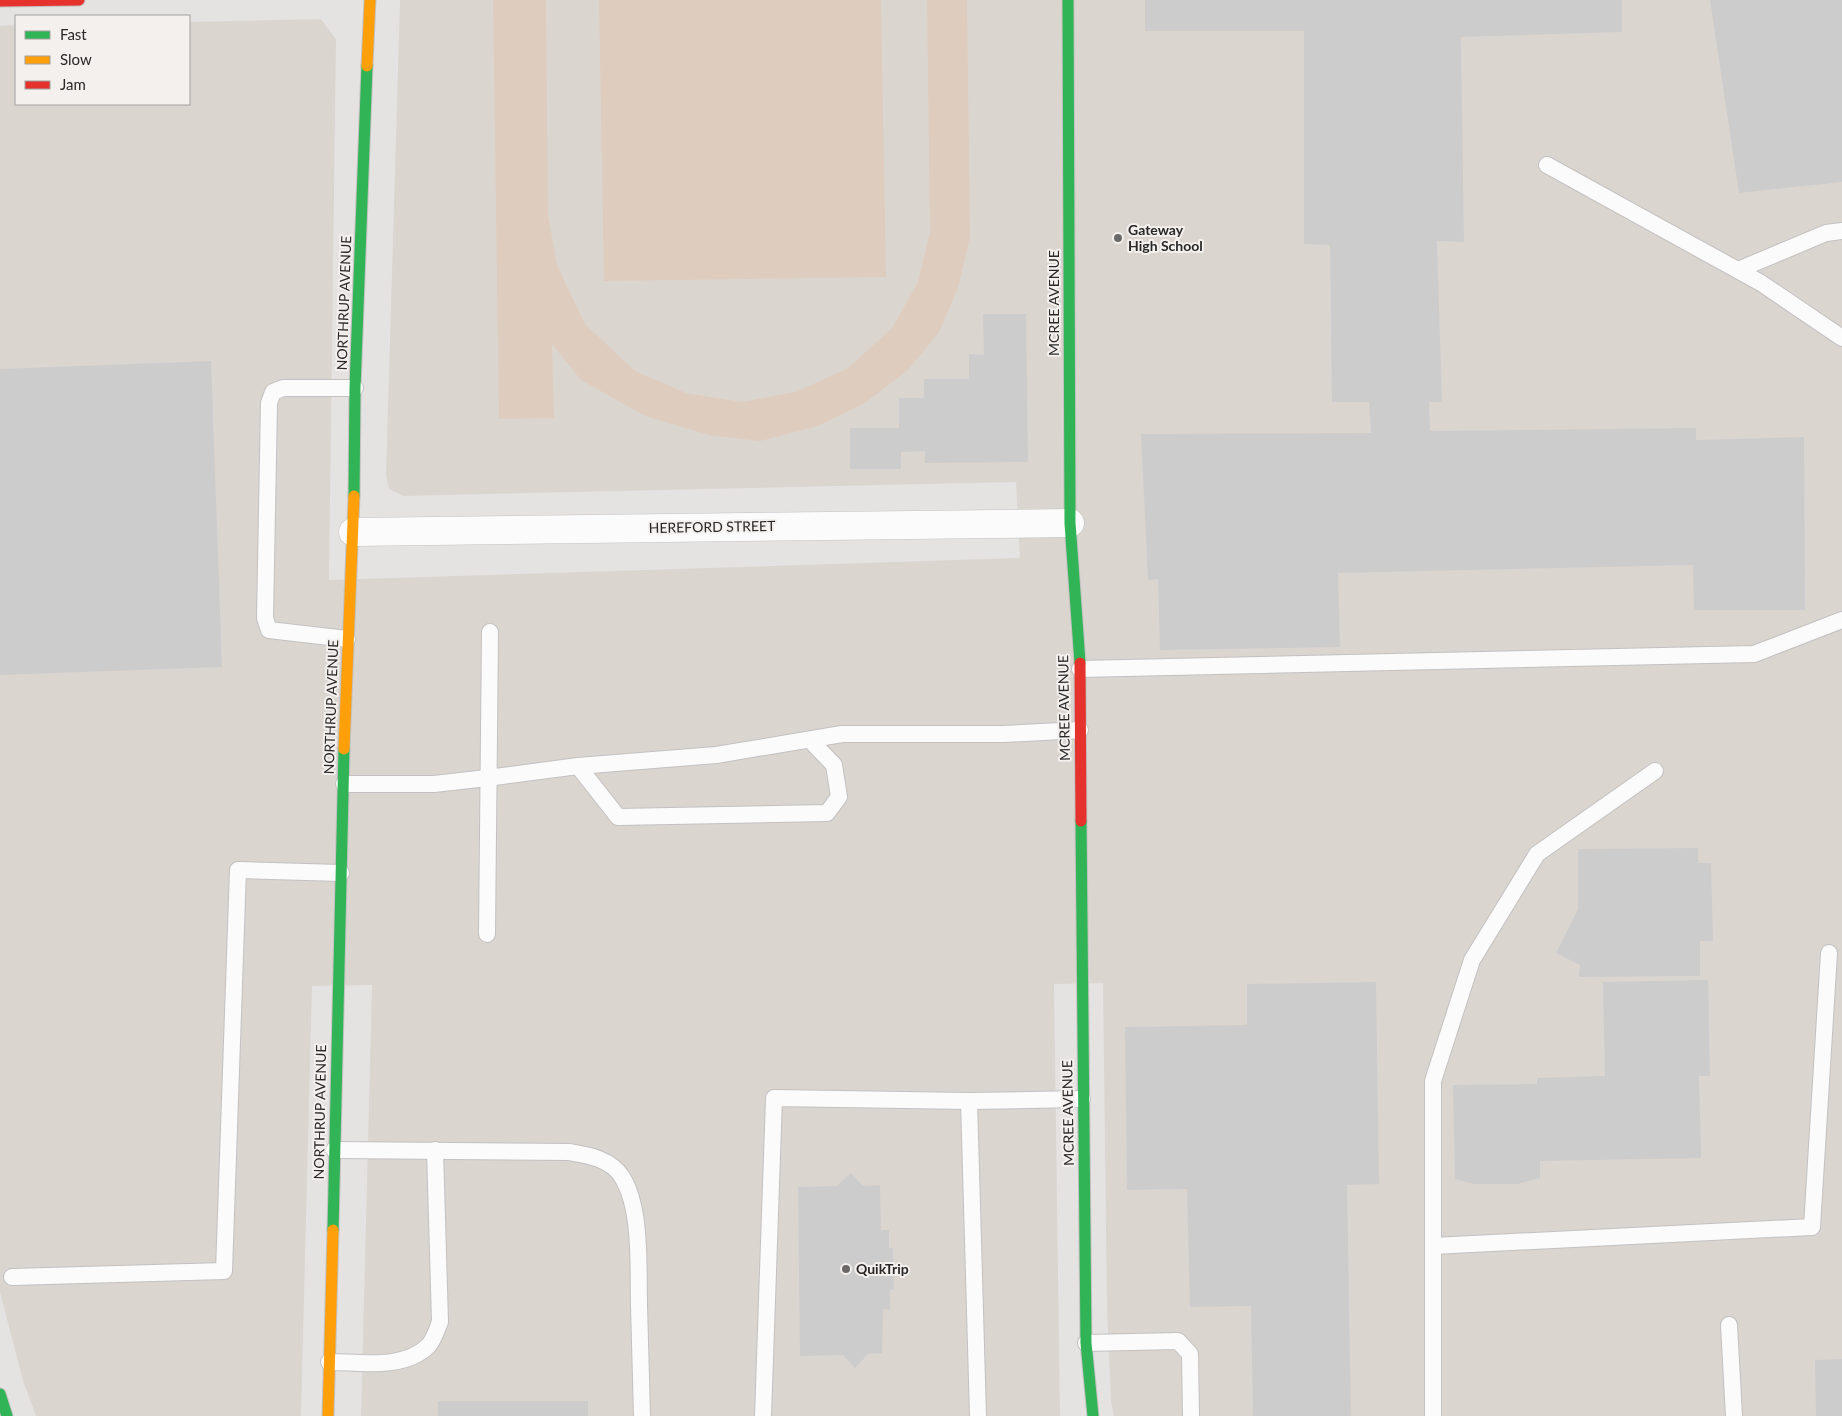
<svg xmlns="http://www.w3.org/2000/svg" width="1842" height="1416" font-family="Lato,sans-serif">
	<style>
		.built { fill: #dbd5d0 }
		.green { fill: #decdbe }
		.building { fill: #cdcccc }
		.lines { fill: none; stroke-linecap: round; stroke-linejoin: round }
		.lane-casing { stroke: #c3c1c1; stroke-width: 18 }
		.street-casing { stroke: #c3c1c1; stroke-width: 29 }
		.fast-casing { stroke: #c3c1c1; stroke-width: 13 }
		.slow-casing { stroke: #c3c1c1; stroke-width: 13 }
		.jam-casing { stroke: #c3c1c1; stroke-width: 13 }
		.lane { stroke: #fbfbfb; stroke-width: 16 }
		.street { stroke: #fbfbfb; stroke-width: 28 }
		.fast { stroke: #30b455; stroke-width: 11 }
		.slow { stroke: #ff9f0a; stroke-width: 11 }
		.jam { stroke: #e5322d; stroke-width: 11 }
		.poi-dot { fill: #6b6968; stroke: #f3f0ee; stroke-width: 2 }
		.labels { text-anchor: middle; stroke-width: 4; stroke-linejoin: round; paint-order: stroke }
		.poi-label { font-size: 14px; font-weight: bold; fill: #292827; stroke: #f3f0ee; text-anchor: start }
		.street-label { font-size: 14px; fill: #292827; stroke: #f3f0ee }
	</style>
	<rect width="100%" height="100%" fill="#e5e3e2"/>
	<path class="built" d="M400 0H1842V1416H1114L1111 1402 1107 1309 1103 983 1054 984 1060 1416H361L372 985 312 986 301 1416H36L23 1381 0 1292V26L16 25V104H189V22L321 19 336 39 329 580 1020 558 1016 482 404 496 389 489 386 475Z"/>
	<g class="green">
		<path d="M493 0H546L548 215 557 265 585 324 635 371 686 393 742 402 796 392 848 368 892 328 918 282 930 232 927 0H967L970 237 958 288 939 332 908 370 865 403 818 426 760 441 709 435 645 416 581 380 552 344 554 418 499 419Z"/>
		<path d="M599 0H881L886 277 604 281Z"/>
	</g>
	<g class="building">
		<path d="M1145 0H1622V32L1461 37 1464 242 1437 241 1442 402H1429L1430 431 1696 428V440L1804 437 1805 610H1694L1693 565 1338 573 1340 647 1160 650 1158 579 1148 580 1141 434 1371 433 1369 402H1332L1330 245 1304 244V31H1145Z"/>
		<path d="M1710 0H1842V182L1739 193Z"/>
		<path d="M983 314H1026L1028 462 925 463V451L901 452V469H850V428H899V398H924V379H969V354L984 355Z"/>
		<path d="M211 361 222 667 0 675V369Z"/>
		<path d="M1698 848V863H1711L1713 941H1700V976L1579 977 1580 965 1556 953 1578 909V849Z"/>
		<path d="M1708 980 1710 1076H1699L1701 1158 1540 1161V1178L1518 1184H1474L1455 1179 1453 1085 1537 1084V1078L1605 1076 1603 982Z"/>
		<path d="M1376 982 1379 1184 1347 1185 1351 1416H1253L1251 1306 1190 1307 1187 1189 1127 1190 1125 1027 1247 1025V984Z"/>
		<path d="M851 1173 863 1186 880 1185 881 1230H889V1248H893L894 1290H890V1310L883 1309 882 1353 868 1354 855 1368 843 1355 800 1356 798 1187 837 1186Z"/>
		<path d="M1842 1359V1416H1816L1815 1360Z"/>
		<rect x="438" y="1401" width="150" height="15"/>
	</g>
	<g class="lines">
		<defs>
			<g id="lane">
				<path d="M1547 165 1761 283 1842 338"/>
				<path d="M1738 270 1826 233 1842 231"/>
				<path d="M347 639 269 630 265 618 269 403 273 392 283 388H355"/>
				<path d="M1080 669 1754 654 1842 620"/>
				<path d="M578 766 618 817 827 813 839 797 834 765 810 740"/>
				<path d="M344 784H434L487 778 578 766 716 755 842 734H1004L1080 730"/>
				<path d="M487 934 490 632"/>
				<path d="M969 1101 978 1416"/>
				<path d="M334 1150 569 1152C588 1155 611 1159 622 1177 642 1209 638 1268 639 1305 640 1342 641 1379 642 1416"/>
				<path d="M1433 1246 1812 1227 1829 953"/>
				<path d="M12 1277 224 1271 238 870 341 873"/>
				<path d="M1729 1325 1734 1416"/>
				<path d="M1086 1343 1178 1341 1190 1354 1191 1416"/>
				<path d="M329 1362C360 1362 404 1370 428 1346 434 1340 437 1329 440 1322L435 1150"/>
				<path d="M763 1416 774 1098 969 1101 1082 1099"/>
				<path d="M1433 1416V1081L1472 960 1537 854 1655 771"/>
			</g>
			<path id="street" d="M353 532 1070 523"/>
			<g id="fast">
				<path d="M1068 0 1070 523 1080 663"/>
				<path d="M354 496 355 388 367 66"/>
				<path d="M1081 821 1086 1343 1093 1416"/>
				<path d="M333 1230 344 749"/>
				<path d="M0 1394 7 1416"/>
			</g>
			<g id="slow">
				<path d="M367 66 370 0"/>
				<path d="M344 749 354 496"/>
				<path d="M328 1416 333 1230"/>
			</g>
			<g id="jam">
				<path d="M0 1 79 0"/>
				<path d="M1080 663 1081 821"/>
			</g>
		</defs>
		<use href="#lane" class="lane-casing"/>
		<use href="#street" class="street-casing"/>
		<use href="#fast" class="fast-casing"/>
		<use href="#slow" class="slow-casing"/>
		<use href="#jam" class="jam-casing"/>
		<use href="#lane" class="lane"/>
		<use href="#street" class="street"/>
		<use href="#fast" class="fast"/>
		<use href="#slow" class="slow"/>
		<use href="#jam" class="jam"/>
	</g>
	<g class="poi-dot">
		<circle cx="1118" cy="238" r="5"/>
		<circle cx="846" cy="1269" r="5"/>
	</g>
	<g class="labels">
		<g class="poi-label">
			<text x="1128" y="235">Gateway<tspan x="1128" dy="16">High School</tspan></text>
			<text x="856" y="1274">QuikTrip</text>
		</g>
		<g class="street-label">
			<text transform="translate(344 303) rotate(-88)" y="5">NORTHRUP AVENUE</text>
			<text transform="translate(1054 303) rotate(-90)" y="5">MCREE AVENUE</text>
			<text transform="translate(712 527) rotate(-1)" y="5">HEREFORD STREET</text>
			<text transform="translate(331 707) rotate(-88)" y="5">NORTHRUP AVENUE</text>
			<text transform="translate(1064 708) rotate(-91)" y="5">MCREE AVENUE</text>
			<text transform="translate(320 1112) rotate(-89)" y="5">NORTHRUP AVENUE</text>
			<text transform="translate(1068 1113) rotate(-91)" y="5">MCREE AVENUE</text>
		</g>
	</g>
	<rect x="15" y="15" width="175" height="90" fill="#f3f0ee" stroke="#a2a09e"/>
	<rect x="25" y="31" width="25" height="8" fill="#30b455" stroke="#a2a09e"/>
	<text x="60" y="40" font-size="15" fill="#292827">Fast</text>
	<rect x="25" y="56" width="25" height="8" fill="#ff9f0a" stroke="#a2a09e"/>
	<text x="60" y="65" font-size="15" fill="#292827">Slow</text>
	<rect x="25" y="81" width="25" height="8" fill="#e5322d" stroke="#a2a09e"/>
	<text x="60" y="90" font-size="15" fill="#292827">Jam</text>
</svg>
